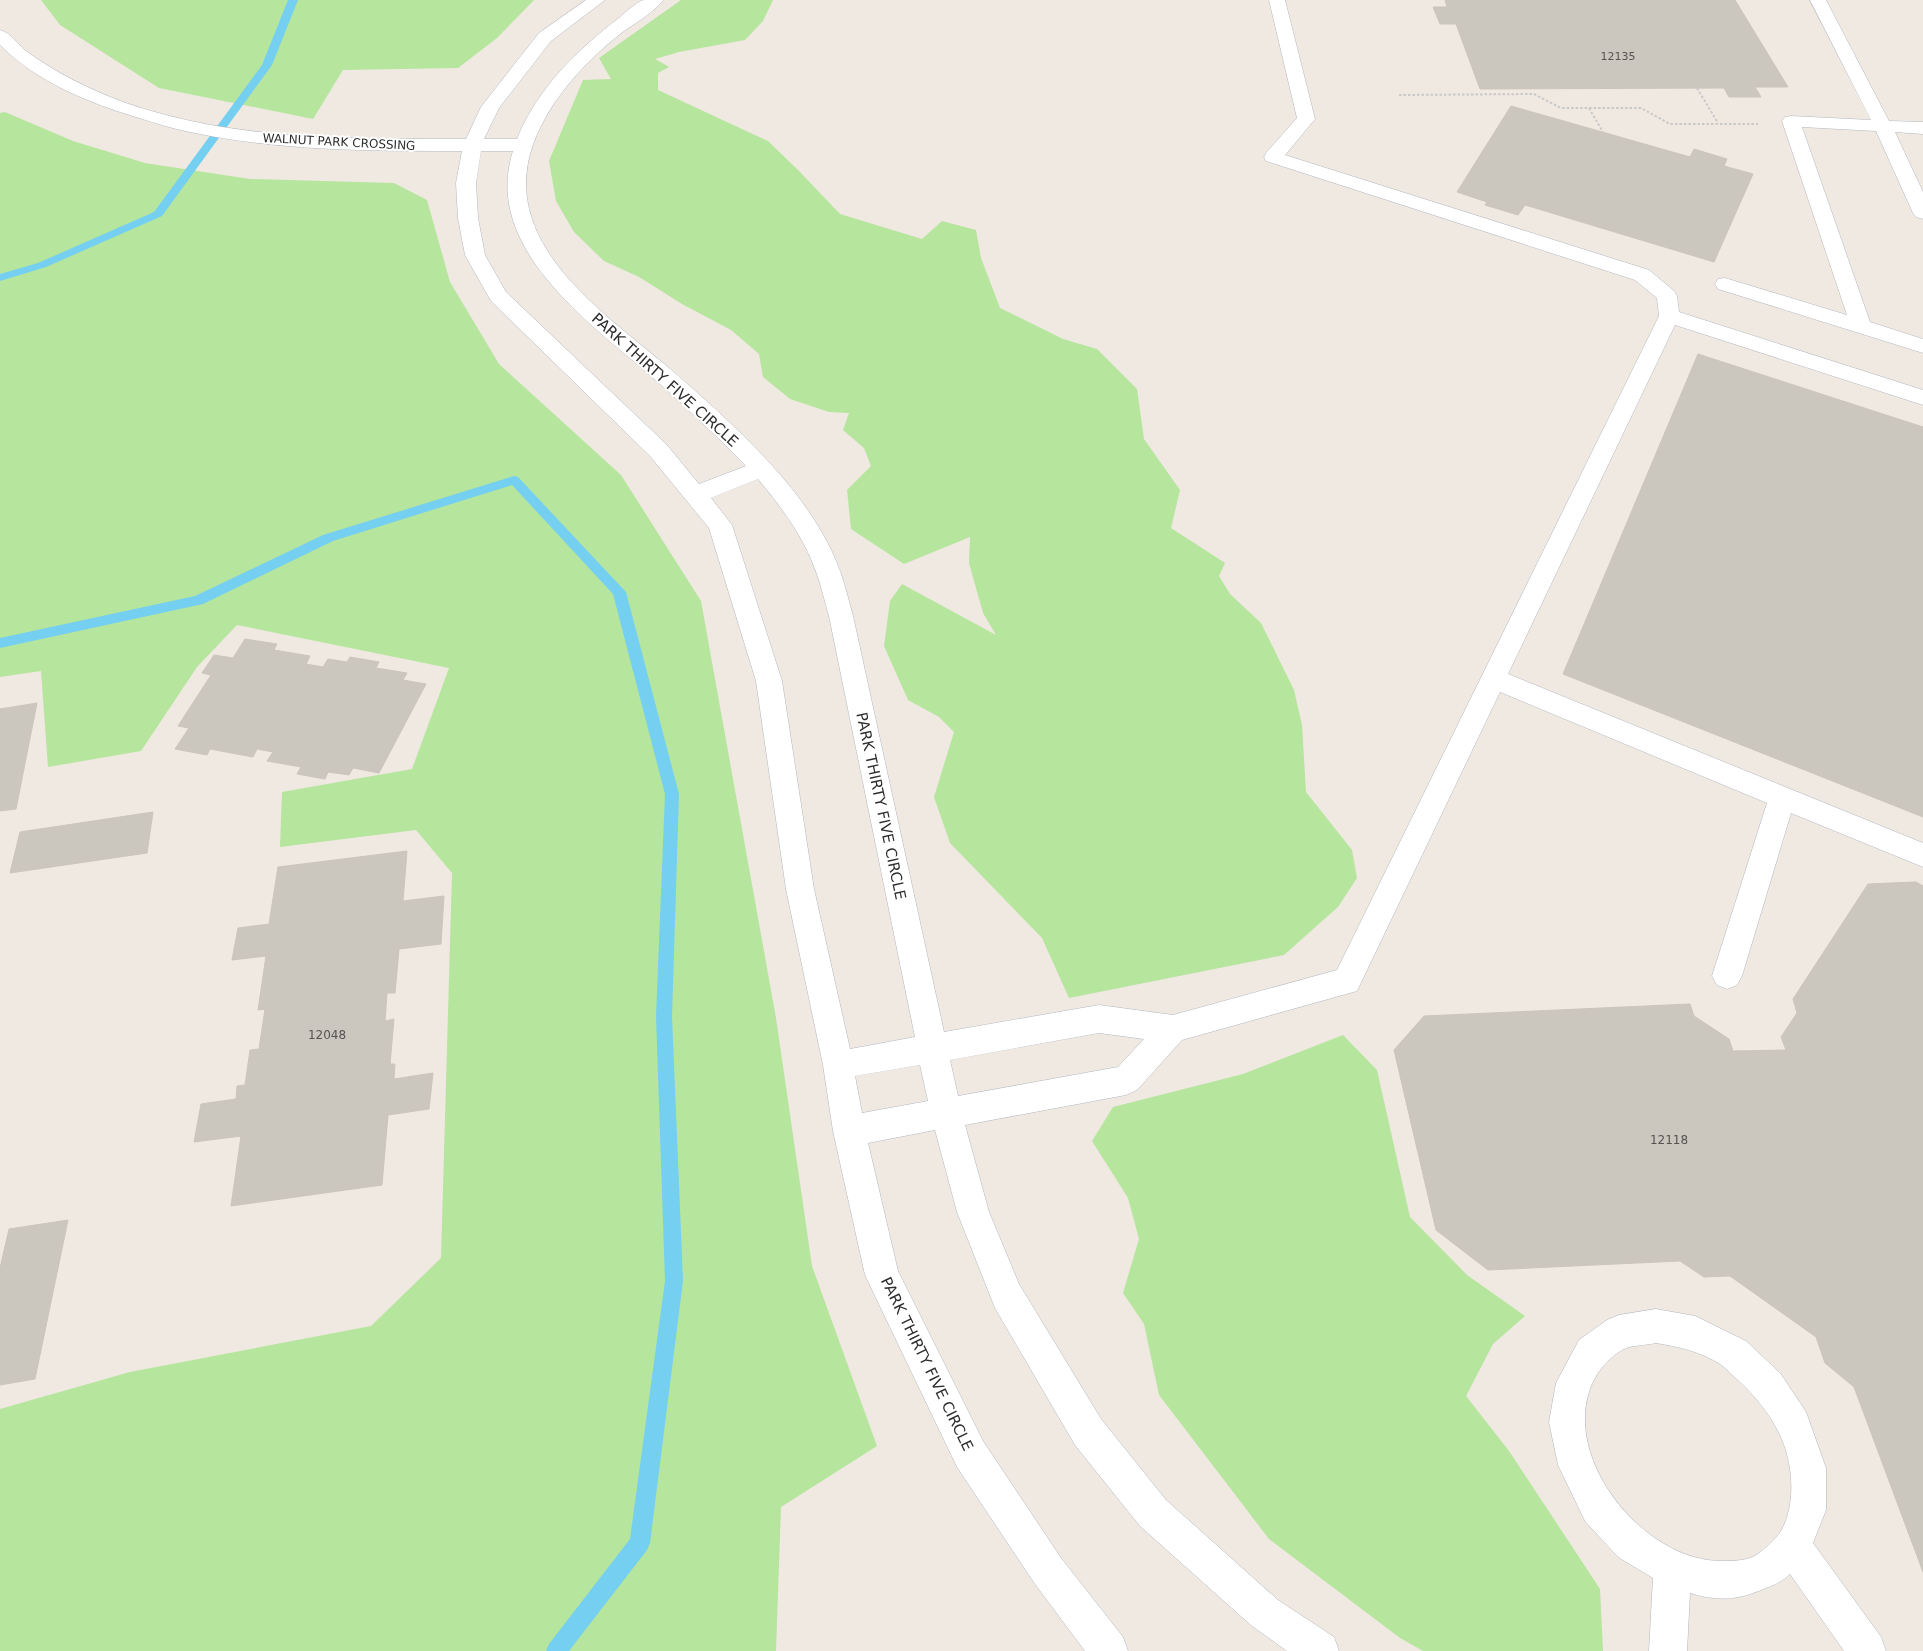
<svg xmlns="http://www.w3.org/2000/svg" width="1923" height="1651" font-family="'DejaVu Sans',sans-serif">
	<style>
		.green { fill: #b6e59e }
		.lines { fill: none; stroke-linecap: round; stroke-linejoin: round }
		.stream { fill: #75cff0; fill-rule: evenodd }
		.building { fill: #cbc7bf; stroke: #cbc5ba }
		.minor-casing { stroke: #b4b7c1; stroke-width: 1 }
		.path { stroke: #c9c9c9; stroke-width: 2; stroke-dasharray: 2.5 2; stroke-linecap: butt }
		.minor { fill: #fff; fill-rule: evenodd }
		.labels { text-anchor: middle; stroke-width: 4; stroke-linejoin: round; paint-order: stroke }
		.far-number-label { font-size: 11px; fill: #555452 }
		.far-street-label { font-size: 12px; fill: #2e2e2e; stroke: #fff }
		.number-label { font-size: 12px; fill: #555452 }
		.street-label { font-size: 15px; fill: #2e2e2e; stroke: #fff }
	</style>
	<rect width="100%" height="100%" fill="#efe9e1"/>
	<g class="green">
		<path d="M41 0H534L497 38 458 68 343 70 313 119 159 88 60 25Z"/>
		<path d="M681 0H773L763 21 745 40 679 52 655 59 669 67 658 73V90L768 141 799 171 840 214 922 239 942 221 976 230 981 258 1000 308 1063 339 1097 349 1137 389 1144 439 1180 490 1171 528 1225 563 1219 576 1230 594 1261 623 1294 690 1302 725 1306 792 1352 850 1357 878 1338 907 1284 955 1069 998 1042 938 950 843 934 797 954 732 939 717 908 700 884 646 890 601 902 584 996 635 983 613 969 563 970 537 904 564 851 529 847 490 871 466 864 448 843 430 849 413 829 412 790 399 763 377 759 354 731 330 682 304 639 277 604 261 574 232 556 201 549 161 583 80 611 79 599 58Z"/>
		<path d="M5 112 73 141 145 163 250 179 394 183 427 200 450 282 499 364 621 475 701 601 776 1018 812 1266 877 1446 781 1507 776 1651H0V1409L130 1372 371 1326 441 1258 452 873 416 830 280 847 282 792 412 769 449 668 237 625 197 667 141 751 48 767 41 671 0 677V113Z"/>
		<path d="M1343 1035 1377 1070 1410 1217 1467 1275 1525 1316 1493 1344 1466 1396 1509 1451 1600 1589 1603 1651H1423L1400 1638 1269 1539 1159 1395 1144 1324 1123 1293 1139 1239 1128 1198 1092 1141 1113 1107 1243 1074Z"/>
	</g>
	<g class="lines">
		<g class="stream">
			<path d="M288 0H298L272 65 162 216 46 267 0 281V274L38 263 154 212 262 65Z"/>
			<path d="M514 476 518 477 626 592 679 794 672 1016 683 1281 650 1543 647 1550 569 1651H546L549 1644 630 1539 665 1281 656 1016 665 794 613 594 512 485 333 541 203 604 0 648V638L195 596 323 535Z"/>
		</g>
	</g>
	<g class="building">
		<path d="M1445 0H1735L1788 87H1755L1761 97H1729L1724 88 1480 89 1456 24H1440L1433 7H1447Z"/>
		<path d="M1511 106 1690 157 1694 149 1727 159 1724 166 1753 174 1714 262 1525 205 1518 215 1485 205 1487 202 1457 192Z"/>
		<path d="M1698 354 1923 427V817L1563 674Z"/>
		<path d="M245 639 277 644 274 650 310 656 306 664 323 667 328 659 347 662 350 657 379 662 376 668 407 673 403 680 426 684 379 773 353 768 349 775 328 772 325 779 297 774 301 767 267 761 273 752 257 749 253 757 210 749 207 755 175 749 189 728 178 726 211 675 202 673 214 655 233 658Z"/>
		<path d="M37 703 16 809 0 811V709Z"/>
		<path d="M153 812 147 853 10 873 20 832Z"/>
		<path d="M407 851 403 901 444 896 441 944 399 949 395 993H387L385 1021 394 1019 390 1064H395L394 1079 433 1073 429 1109 388 1115 382 1185 231 1206 241 1136 194 1142 201 1104 236 1099 237 1086 245 1085 250 1050 259 1049 265 1009 258 1010 266 956 232 960 238 928 269 924 278 867Z"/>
		<path d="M1916 882 1923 886V1572L1854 1387 1825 1363 1816 1337 1730 1276 1704 1277 1680 1261 1488 1270 1436 1230 1394 1050 1424 1016 1690 1004 1694 1016 1729 1039 1733 1051 1786 1050 1781 1037 1797 1013 1793 999 1868 884Z"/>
		<path d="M68 1220 35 1379 0 1385V1268L9 1229Z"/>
	</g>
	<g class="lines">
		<defs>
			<g id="minor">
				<path d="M586 0H605L551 41 499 108 484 139H517C537 89 577 50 619 18 626 12 636 2 644 0 650 0 658 0 663 0 655 12 632 25 620 34 589 59 560 89 542 124 484 234 597 307 669 368 706 400 743 433 776 470 800 497 823 529 837 563 844 580 848 598 853 616L944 1032 1099 1005 1173 1015 1337 970 1659 316 1657 298 1635 280 1266 161 1264 157 1266 153 1297 118 1269 0H1285L1315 119 1285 155 1649 270 1674 291 1677 296 1679 312 1923 390V405L1675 325 1508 674 1923 843V867L1791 813 1742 976 1737 985 1727 989 1717 985 1712 976 1767 803 1500 692 1357 991 1182 1040 1137 1090 1126 1095 965 1125 989 1212 1019 1284 1101 1419 1166 1500 1278 1600 1334 1637 1339 1651H1287L1252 1626 1140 1526 1075 1445 995 1308 957 1212 935 1130 868 1143 898 1271 983 1441 1061 1558 1123 1637 1128 1651H1085L1035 1584 957 1467 865 1275 833 1131 823 1065 786 889 756 681 709 528 650 456 491 301 465 255 458 218 456 183 462 151C371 151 280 151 190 132 173 129 156 123 139 118 89 103 37 82 0 45V30C11 33 17 44 26 51 56 73 89 89 123 102 233 141 351 139 466 139L481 107 539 33ZM481 151H513C482 248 589 322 652 377 685 406 716 435 746 466L699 484 666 444 506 292 485 255 478 218 476 183ZM758 479C779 504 801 533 813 564 820 580 824 599 829 616L915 1037 850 1049 814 889 782 681 732 525 711 498ZM1099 1033 1144 1039 1118 1067 958 1096 950 1060ZM920 1065 928 1101 862 1113 855 1076Z"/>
				<path d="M1810 0H1826L1889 121 1923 122V134L1895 132 1923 192V219L1916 217 1913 213 1876 131 1802 127 1870 322 1923 339V353L1718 289 1715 284 1718 279 1725 278 1847 315 1782 121 1785 117 1791 116 1871 120Z"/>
				<path d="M1656 1309 1695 1316 1746 1341 1780 1373 1806 1412 1826 1468V1510L1813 1543 1881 1637 1886 1651H1844L1790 1574C1783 1581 1776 1584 1766 1588 1738 1600 1720 1602 1690 1593L1687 1651H1649L1653 1578 1618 1557 1585 1521 1558 1465 1549 1422 1556 1383 1579 1340 1607 1320 1619 1315ZM1656 1343C1680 1347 1699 1351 1720 1364 1727 1369 1733 1376 1740 1382 1755 1396 1770 1414 1779 1433 1793 1461 1797 1503 1781 1531 1776 1539 1766 1548 1759 1553 1749 1561 1735 1561 1723 1561 1643 1563 1553 1451 1596 1376 1603 1365 1614 1353 1626 1348 1635 1345 1647 1345 1656 1343Z"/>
			</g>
		</defs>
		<use href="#minor" class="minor-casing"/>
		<g class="path">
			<path d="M1697 88 1718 123"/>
			<path d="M1399 95 1534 94 1561 108H1641L1670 124H1758"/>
			<path d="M1589 108 1603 132"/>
		</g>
		<use href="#minor" class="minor"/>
	</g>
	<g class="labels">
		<g class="far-number-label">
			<text x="1618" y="60">12135</text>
		</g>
		<g class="far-street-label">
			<text transform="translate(339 142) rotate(3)" y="4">WALNUT PARK CROSSING</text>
		</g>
		<g class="number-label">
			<text x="327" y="1039">12048</text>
			<text x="1669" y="1144">12118</text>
		</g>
		<g class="street-label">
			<text transform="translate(665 380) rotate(42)" y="5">PARK THIRTY FIVE CIRCLE</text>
			<text transform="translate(881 806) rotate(78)" y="5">PARK THIRTY FIVE CIRCLE</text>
			<text transform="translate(927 1364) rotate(64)" y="5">PARK THIRTY FIVE CIRCLE</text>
		</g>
	</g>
</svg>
